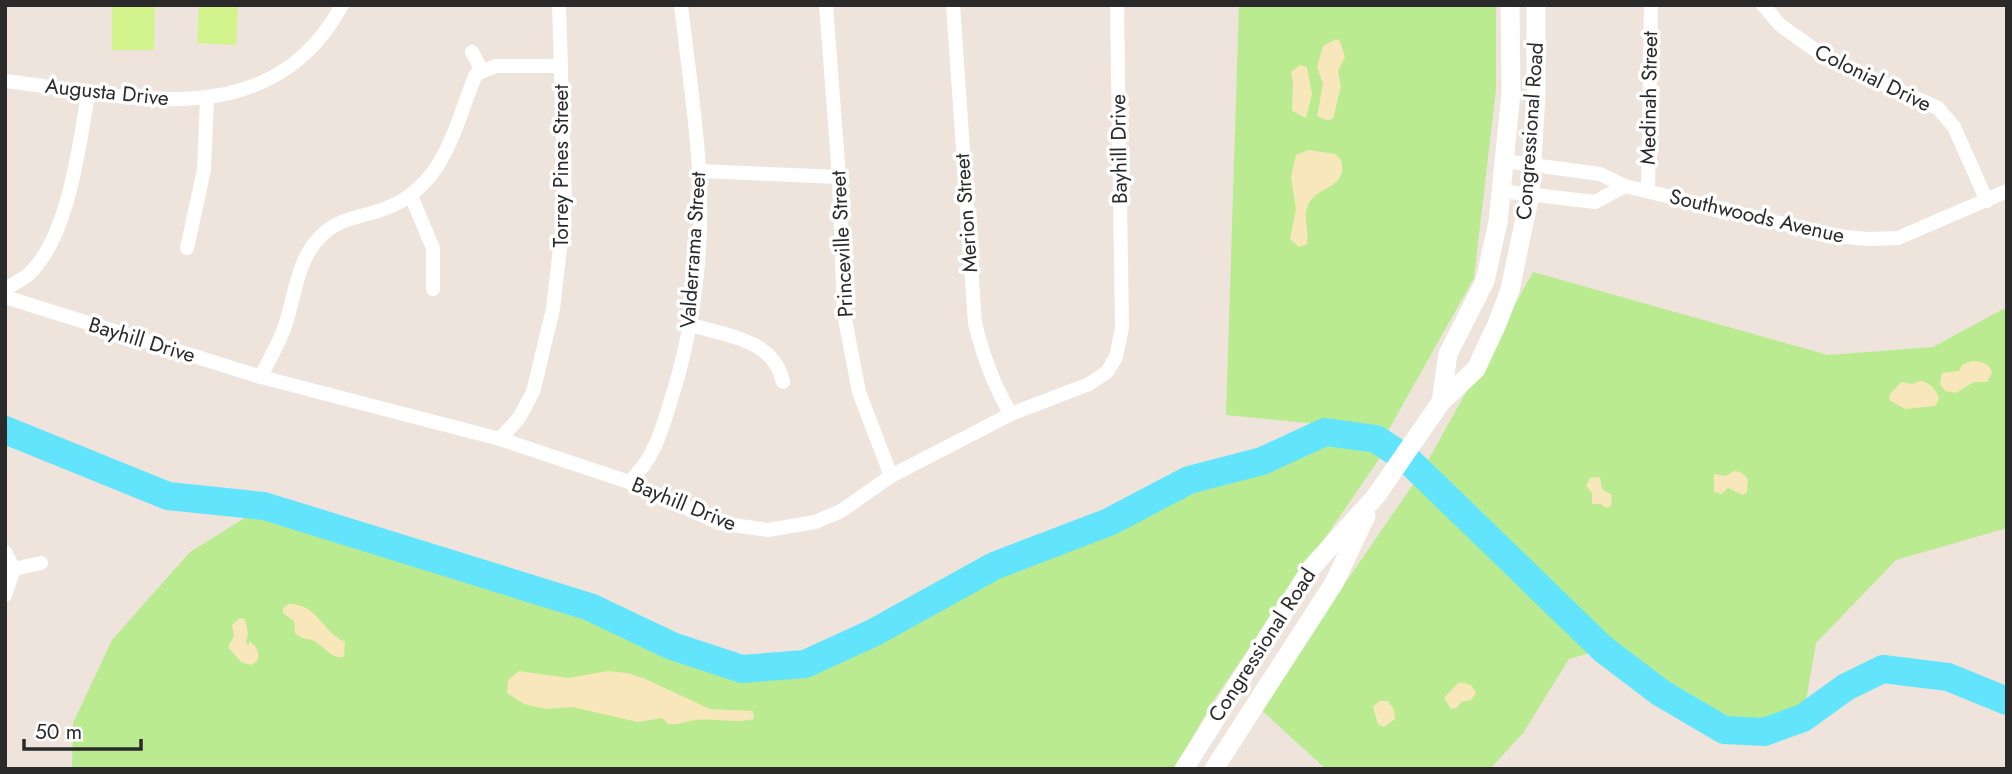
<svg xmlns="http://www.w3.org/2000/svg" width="2012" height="774" font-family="Jost,sans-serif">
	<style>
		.green { fill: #baeb91 }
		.sand { fill: #f7e7ba }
		.pitch { fill: #d3f38c }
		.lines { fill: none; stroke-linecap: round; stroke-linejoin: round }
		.river { stroke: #62e4fc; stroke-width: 28 }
		.minor { stroke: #fff; stroke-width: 14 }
		.secondary { stroke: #fff; stroke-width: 19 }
		.labels { text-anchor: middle; stroke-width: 7; stroke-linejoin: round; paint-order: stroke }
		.street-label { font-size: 21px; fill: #2a2a2a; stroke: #fff }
	</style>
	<rect width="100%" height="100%" fill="#eee4db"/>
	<g class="green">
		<path d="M1239 5H1496V89L1474 278 1388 431 1226 415Z"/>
		<path d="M1533 272 1828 355 1933 347 2007 307V528L1896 560 1816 643 1803 718C1791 722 1776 731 1763 732 1706 738 1646 682 1603 649L1569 659 1523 733 1490 769H1326L1259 708 1421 473Z"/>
		<path d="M1325 432 1374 434 1386 449 1213 701 1175 769H72L73 723 112 640 190 552 264 506 590 607 672 646 742 669 805 664 873 633 994 566 1109 522 1189 480 1262 461Z"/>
	</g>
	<g class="sand">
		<path d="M1336 39 1340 41 1345 57 1338 71 1341 86 1333 119 1327 120 1317 116 1323 84 1317 67 1323 46Z"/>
		<path d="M1300 65 1307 67 1312 94 1306 118 1292 111 1293 82 1291 72Z"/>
		<path d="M1309 150 1335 154 1341 160C1349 189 1317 185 1308 205 1302 218 1310 231 1307 244L1299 247 1290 239 1296 209 1291 177 1296 155Z"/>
		<path d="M1971 361C1981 361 1990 363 1992 373L1987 382H1974L1956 393 1945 391 1940 384 1942 373 1959 371 1962 365Z"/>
		<path d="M1920 381C1930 382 1937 390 1939 399L1935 406 1905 409 1889 400 1890 394 1901 382 1912 384Z"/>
		<path d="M1734 471 1741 472 1748 479 1747 492 1743 495 1728 488 1721 494 1714 492V474L1726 476Z"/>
		<path d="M1600 477 1602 489 1612 495 1611 506 1606 508 1601 504H1592V493L1586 486 1590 478Z"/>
		<path d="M289 604C318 604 320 630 345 642L344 657C329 659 324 645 312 640 304 638 301 639 295 633L294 621 283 613V608Z"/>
		<path d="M240 618 245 619 248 633 246 643 249 645V641C256 645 261 654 257 661L251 665 241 662 228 647 234 636 232 625Z"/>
		<path d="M519 671 569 678 608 671 627 673 643 678 710 709 753 711 754 719C734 724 716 718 696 720 686 721 679 725 668 724L662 718 638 722 572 707 546 709 524 704 507 693 508 680Z"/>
		<path d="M1459 682 1471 685 1476 693 1471 700 1461 702 1457 708 1451 709 1444 698Z"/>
		<path d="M1388 701 1394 710 1395 719 1384 727 1378 724 1373 707 1379 701Z"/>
	</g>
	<g class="pitch">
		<path d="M112 5H155L154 50H112Z"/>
		<path d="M199 5H238L236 45 197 43Z"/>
	</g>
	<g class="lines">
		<path class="river" d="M5 430 168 496 264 506 590 607 672 646 742 669 805 664 873 633 994 566 1109 522 1189 480 1262 461 1325 432 1376 439 1408 460 1603 649 1661 693 1724 730 1764 732 1803 718 1846 687 1883 669 1948 677 2007 701"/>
		<g class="minor">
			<path d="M826 5 839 177 844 314 859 392 891 476"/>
			<path d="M953 5 975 323C983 356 993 385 1011 414"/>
			<path d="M1763 5 1780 25 1828 59 1938 108 1954 127 1987 201"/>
			<path d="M472 52 481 69"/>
			<path d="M5 81C125 95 270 139 342 5"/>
			<path d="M1504 161 1600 174 1625 186 1834 236 1869 239 1898 238 2007 191"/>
			<path d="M700 171 839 177"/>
			<path d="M1501 191 1595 202 1625 186"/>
			<path d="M1648 191 1651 5"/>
			<path d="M411 196 433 248V289"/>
			<path d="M187 248 204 170 207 99"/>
			<path d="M5 289C12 285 21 280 28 275 69 237 79 146 88 94"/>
			<path d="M5 297 261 377 500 439 629 482 719 523 768 530 815 522 841 511 891 476 1011 414 1089 384 1107 372 1116 357 1122 328 1117 5"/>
			<path d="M691 325C727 336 774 339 783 382"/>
			<path d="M261 377C268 361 278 345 284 329 295 298 296 260 321 236 338 218 362 217 384 209 445 187 454 127 476 74L496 66H561"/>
			<path d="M500 439 519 418 533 392 553 309 565 204 559 5"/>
			<path d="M629 482C653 460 661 433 670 403 694 330 704 247 699 170 696 115 687 60 681 5"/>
			<path d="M5 552 14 569 5 595"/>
			<path d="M14 569 41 563"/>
		</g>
		<g class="secondary">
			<path d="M1441 402 1448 354 1485 281 1498 222 1511 93 1510 5"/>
			<path d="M1184 769 1312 567 1376 496 1441 402 1476 369 1497 324 1510 290 1530 194 1536 95V5"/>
			<path d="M1214 769 1334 583 1366 516"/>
		</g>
	</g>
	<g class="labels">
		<g class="street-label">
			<text transform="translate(1873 78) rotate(26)" y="7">Colonial Drive</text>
			<text transform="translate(107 92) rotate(6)" y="7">Augusta Drive</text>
			<text transform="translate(1649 98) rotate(-89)" y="7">Medinah Street</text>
			<text transform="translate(1530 131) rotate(-86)" y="7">Congressional Road</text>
			<text transform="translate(1119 149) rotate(-91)" y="7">Bayhill Drive</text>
			<text transform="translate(561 166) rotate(-90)" y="7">Torrey Pines Street</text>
			<text transform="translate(966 213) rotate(-94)" y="7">Merion Street</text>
			<text transform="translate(1757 216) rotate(13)" y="7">Southwoods Avenue</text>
			<text transform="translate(842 244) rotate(-93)" y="7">Princeville Street</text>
			<text transform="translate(693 250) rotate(-86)" y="7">Valderrama Street</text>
			<text transform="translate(142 340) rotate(17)" y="7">Bayhill Drive</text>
			<text transform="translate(684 504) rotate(22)" y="7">Bayhill Drive</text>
			<text transform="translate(1262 645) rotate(-57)" y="7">Congressional Road</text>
		</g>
	</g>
	<rect width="2012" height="774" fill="none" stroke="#2a2a2a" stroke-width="14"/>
	<path d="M24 739v10h117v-10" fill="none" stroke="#2a2a2a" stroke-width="3.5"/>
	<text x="35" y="739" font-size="21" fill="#2a2a2a" stroke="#ffffff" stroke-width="5" paint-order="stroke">50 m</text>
</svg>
